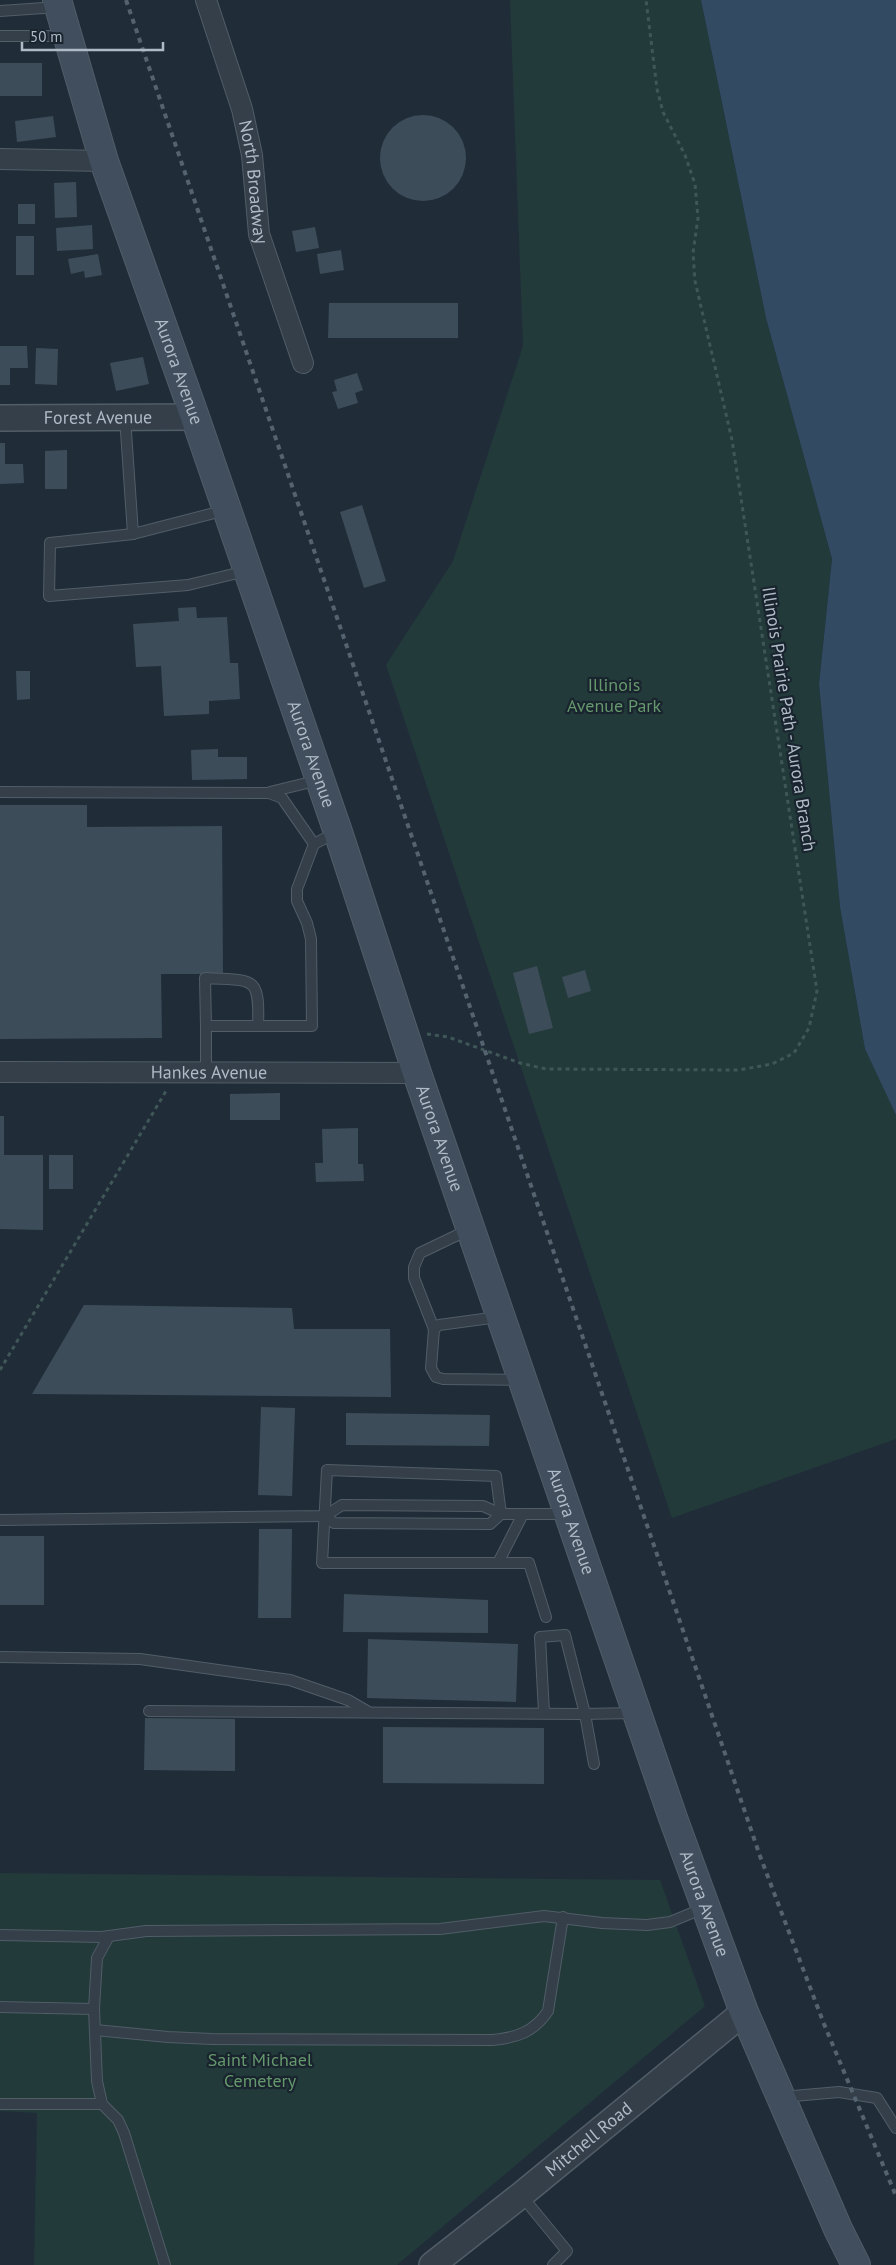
<svg xmlns="http://www.w3.org/2000/svg" width="896" height="2265" font-family="'PT Sans',sans-serif">
	<style>
		.green { fill: #223a3a }
		.water { fill: #324a62 }
		.building { fill: #3c4c59 }
		.lines { fill: none; stroke-linecap: round; stroke-linejoin: round }
		.service-casing { stroke: #515d67; stroke-width: 12 }
		.minor-casing { stroke: #515d67; stroke-width: 22 }
		.tertiary-casing { stroke: #515d67; stroke-width: 28 }
		.secondary-casing { stroke: #515d67; stroke-width: 30 }
		.path { stroke: #405757; stroke-width: 3; stroke-dasharray: 4 4; stroke-linecap: butt }
		.service { stroke: #343f4a; stroke-width: 10 }
		.minor { stroke: #343f4a; stroke-width: 20 }
		.tertiary { stroke: #343f4a; stroke-width: 25 }
		.secondary { stroke: #414e5d; stroke-width: 28 }
		.rail { stroke: #556371; stroke-width: 4; stroke-dasharray: 5 5; stroke-linecap: butt }
		.labels { text-anchor: middle; stroke-width: 4.5; stroke-linejoin: round; paint-order: stroke }
		.street-label { font-size: 18px; fill: #aebac6; stroke: #19242e }
		.park-label { font-size: 18px; fill: #65986c; stroke: #19242e }
	</style>
	<rect width="100%" height="100%" fill="#202d39"/>
	<g class="green">
		<path d="M510 0H701L766 318 832 559 819 684 840 907 865 1049 896 1115V1439L672 1518 386 665 453 561 523 346Z"/>
		<path d="M0 1873 660 1880 705 2006 397 2265H34L37 2113 0 2111Z"/>
	</g>
	<path class="water" d="M701 0H896V1115L865 1049 840 907 819 684 832 559 766 318Z"/>
	<g class="building">
		<rect x="0" y="63" width="42" height="33"/>
		<circle cx="423" cy="158" r="43"/>
		<path d="M53 116 56 137 17 142 15 121Z"/>
		<path d="M76 182 77 217 55 218 54 183Z"/>
		<rect x="18" y="204" width="17" height="20"/>
		<path d="M92 225 93 249 57 251 56 228Z"/>
		<path d="M315 227 319 248 296 252 292 231Z"/>
		<rect x="16" y="236" width="18" height="39"/>
		<path d="M341 250 344 270 320 274 317 254Z"/>
		<path d="M98 254 102 275 85 278 84 271 71 274 68 259Z"/>
		<path d="M329 303H458V338H328Z"/>
		<path d="M0 346H27L28 368H10V385H0Z"/>
		<path d="M36 348 58 349 57 385 35 384Z"/>
		<path d="M143 357 149 384 116 391 110 363Z"/>
		<path d="M357 373 363 390 355 393 358 403 338 409 332 392 337 391 334 380Z"/>
		<path d="M0 443H5V464H23L24 483 0 484Z"/>
		<path d="M67 450V489H45V451Z"/>
		<path d="M362 505 386 581 364 588 340 512Z"/>
		<path d="M196 607 197 618 227 617 230 663H238L240 699 209 701V714L164 716 161 666 136 667 133 624 179 621 178 608Z"/>
		<path d="M16 671H30V699L17 700Z"/>
		<path d="M218 749V757H247V779L192 780 191 750Z"/>
		<path d="M0 805H87V827L222 826 223 974H161L162 1038 0 1039Z"/>
		<path d="M537 966 553 1028 529 1034 513 973Z"/>
		<path d="M585 970 591 991 568 998 562 977Z"/>
		<path d="M280 1093V1120H230V1094Z"/>
		<path d="M0 1116H4V1155H43V1230L0 1229Z"/>
		<path d="M358 1128V1164H363L364 1181 316 1182 315 1163H323L322 1129Z"/>
		<rect x="49" y="1155" width="24" height="34"/>
		<path d="M84 1305 292 1308 294 1329H390L391 1397 32 1394Z"/>
		<path d="M261 1407 295 1408 292 1496 258 1495Z"/>
		<path d="M346 1413 490 1415 489 1446 346 1445Z"/>
		<path d="M259 1529H292L291 1618H258Z"/>
		<rect x="0" y="1536" width="44" height="69"/>
		<path d="M344 1594 488 1600V1633L343 1632Z"/>
		<path d="M368 1639 518 1644 516 1702 367 1698Z"/>
		<path d="M145 1718 235 1719V1771L144 1770Z"/>
		<path d="M383 1727 544 1728V1784L383 1783Z"/>
	</g>
	<g class="lines">
		<defs>
			<g id="service">
				<path d="M0 11 58 7"/>
				<path d="M0 36H65"/>
				<path d="M125 417 133 534"/>
				<path d="M226 510 133 534 50 543 49 596 188 585 246 571"/>
				<path d="M0 792 269 793 282 798 314 844"/>
				<path d="M270 792 319 780"/>
				<path d="M206 1026 205 978C253 981 260 974 258 1026"/>
				<path d="M206 1072V1026H312L311 939 307 923 297 901V889L314 844 337 832"/>
				<path d="M470 1229 420 1253 414 1267V1278L434 1329 431 1368 436 1377 443 1379 520 1380"/>
				<path d="M434 1329 439 1325 498 1317"/>
				<path d="M501 1514 496 1476 327 1470 322 1563H529L546 1617"/>
				<path d="M325 1516 334 1523 490 1524 501 1514"/>
				<path d="M0 1520 325 1516 342 1505 483 1506 501 1514H567"/>
				<path d="M499 1561 523 1514"/>
				<path d="M0 1657 140 1659 290 1680 348 1700 367 1711"/>
				<path d="M149 1711 581 1714 636 1713"/>
				<path d="M544 1713 540 1637 565 1635 585 1714 594 1764"/>
				<path d="M0 1935 102 1937 146 1931 440 1929 544 1916 602 1923 647 1925 670 1922 704 1908"/>
				<path d="M109 1936 97 1958 94 2009 97 2081 102 2104 118 2120 124 2133 165 2265"/>
				<path d="M0 2007 94 2009"/>
				<path d="M95 2030 168 2037 212 2039 492 2040C516 2038 534 2032 548 2011L563 1917"/>
				<path d="M782 2097 839 2092 877 2098 896 2128"/>
				<path d="M0 2104H102"/>
				<path d="M521 2195 567 2251 553 2265"/>
			</g>
			<g id="minor">
				<path id="s1" d="M206 0 242 109 252 155 259 234 303 363"/>
				<path d="M0 159 104 161"/>
				<path id="s2" d="M0 1072 417 1073"/>
			</g>
			<g id="tertiary">
				<path id="s3" d="M0 418 195 417"/>
				<path id="s4" d="M432 2265 521 2195 744 2012"/>
			</g>
			<g id="secondary">
				<path id="s5" d="M57 0 104 161 195 417 338 832 417 1073 673 1818 744 2012 838 2229 856 2265"/>
			</g>
		</defs>
		<use href="#service" class="service-casing"/>
		<use href="#minor" class="minor-casing"/>
		<use href="#tertiary" class="tertiary-casing"/>
		<use href="#secondary" class="secondary-casing"/>
		<g class="path">
			<path d="M427 1034 448 1037 520 1063 546 1069 739 1070 772 1064 794 1053 809 1028 817 991 732 440 695 281 693 253 698 218 695 184 685 155 663 112 657 89 646 0"/>
			<path d="M0 1370 166 1091"/>
		</g>
		<use href="#service" class="service"/>
		<use href="#minor" class="minor"/>
		<use href="#tertiary" class="tertiary"/>
		<use href="#secondary" class="secondary"/>
		<path class="rail" d="M126 0 760 1856 824 2024 896 2196"/>
	</g>
	<g class="labels">
		<g class="street-label">
			<text dy="6" stroke="none"><textPath href="#s1" startOffset="189">North Broadway</textPath></text>
			<text dy="6" stroke="none"><textPath href="#s5" startOffset="391">Aurora Avenue</textPath></text>
			<text dy="6" stroke="none"><textPath href="#s3" startOffset="98">Forest Avenue</textPath></text>
			<text transform="translate(789 719) rotate(81)" y="6">Illinois Prairie Path - Aurora Branch</text>
			<text dy="6" stroke="none"><textPath href="#s5" startOffset="796">Aurora Avenue</textPath></text>
			<text dy="6" stroke="none"><textPath href="#s2" startOffset="209">Hankes Avenue</textPath></text>
			<text dy="6" stroke="none"><textPath href="#s5" startOffset="1201">Aurora Avenue</textPath></text>
			<text dy="6" stroke="none"><textPath href="#s5" startOffset="1606">Aurora Avenue</textPath></text>
			<text dy="6" stroke="none"><textPath href="#s5" startOffset="2011">Aurora Avenue</textPath></text>
			<text dy="6" stroke="none"><textPath href="#s4" startOffset="201">Mitchell Road</textPath></text>
		</g>
		<g class="park-label">
			<text x="614" y="691">Illinois<tspan x="614" dy="21">Avenue Park</tspan></text>
			<text x="260" y="2066">Saint Michael<tspan x="260" dy="21">Cemetery</tspan></text>
		</g>
	</g>
	<path d="M22 42v8h141v-8" fill="none" stroke="#aebac6" stroke-width="2.5"/>
	<text x="30" y="42" font-size="15" fill="#aebac6" stroke="#19242e" stroke-width="4" paint-order="stroke">50 m</text>
</svg>
